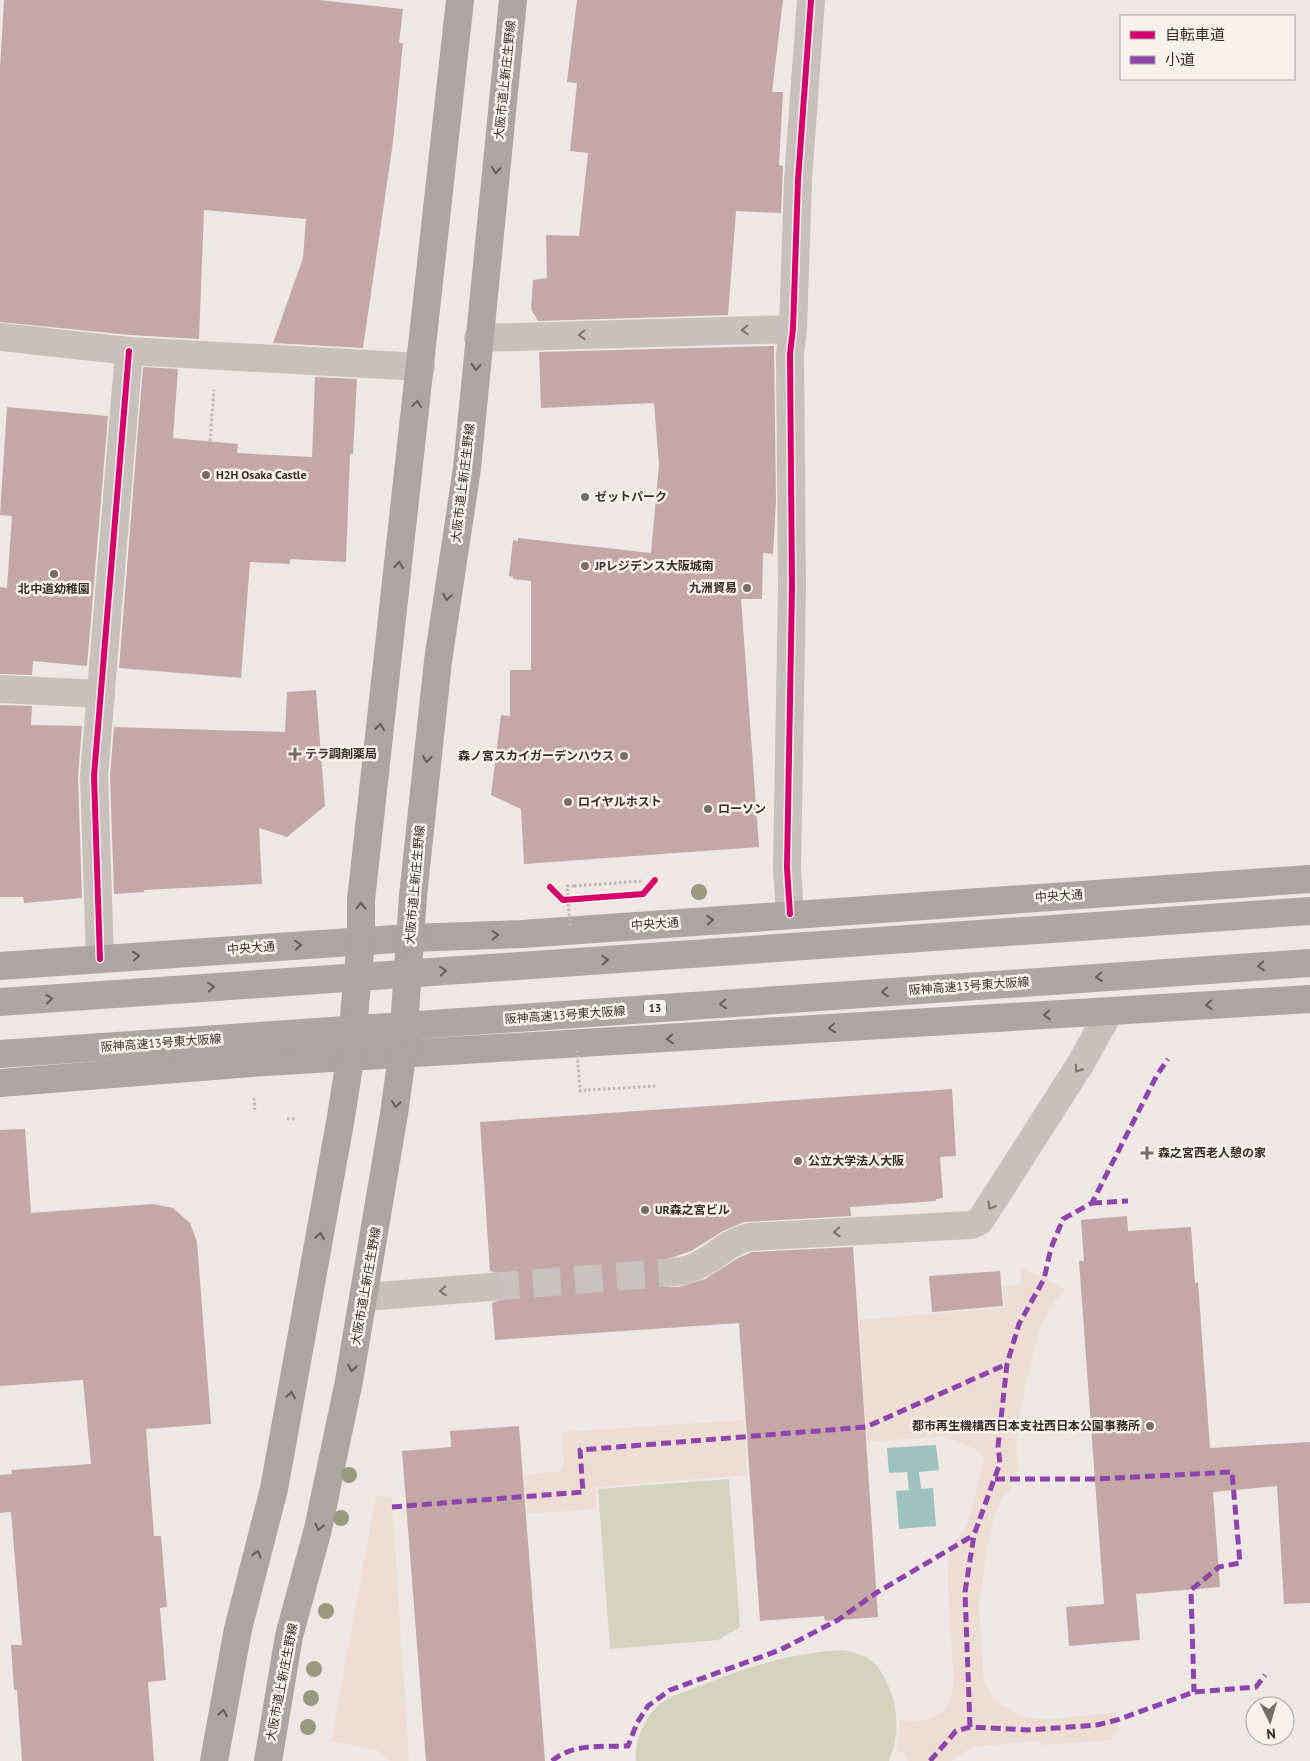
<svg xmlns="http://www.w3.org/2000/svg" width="1310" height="1761" font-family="'PT Sans','Noto Sans JP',sans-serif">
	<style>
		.green { fill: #d4d4be }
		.plaza { fill: #edddd3 }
		.water { fill: #9ec2bd }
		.building { fill: #c3a8a5 }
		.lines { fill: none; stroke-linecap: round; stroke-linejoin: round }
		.minor-tunnel { stroke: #cbc2bf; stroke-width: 28; stroke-dasharray: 28 14; stroke-linecap: butt }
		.path { stroke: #c1b8b5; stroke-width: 3; stroke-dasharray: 2.5 2.5; stroke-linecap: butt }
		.minor { stroke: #c9c0bc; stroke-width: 28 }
		.major { stroke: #aea4a1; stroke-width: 28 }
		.path-bridge { stroke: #c1b8b5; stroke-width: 3; stroke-dasharray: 2.5 2.5; stroke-linecap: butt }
		.highway-bridge { stroke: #aea6a3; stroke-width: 28 }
		.quiet { stroke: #8e44ad; stroke-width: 5; stroke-dasharray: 10 5; stroke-linecap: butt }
		.cycleway-casing { stroke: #fbf1eb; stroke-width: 9 }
		.cycleway { stroke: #d6006c; stroke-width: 6 }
		.tree { fill: #98997f }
		.oneway { stroke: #685c5a }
		.oneway2 { stroke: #7a6f6c }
		.oneway3 { stroke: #685d5a }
		.poi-dot { fill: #796d6b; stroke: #fbf1eb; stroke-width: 2 }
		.labels { text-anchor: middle; stroke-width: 5; stroke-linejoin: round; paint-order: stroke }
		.shield { fill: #fbf1eb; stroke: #746764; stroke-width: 1 }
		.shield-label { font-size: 11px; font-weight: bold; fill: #3a2c2a }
		.street-label { font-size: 12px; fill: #3a2c2a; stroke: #fbf1eb }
		.poi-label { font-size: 12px; font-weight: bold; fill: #3a2c2a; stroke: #fbf1eb; text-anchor: start }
	</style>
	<rect width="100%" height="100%" fill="#efe7e4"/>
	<g class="green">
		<path d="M729 1479 740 1627 718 1640 610 1649 598 1489Z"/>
		<path d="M844 1650C854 1653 865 1655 873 1662 881 1669 884 1677 888 1685 899 1712 899 1734 889 1761H636C634 1741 646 1712 664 1701 675 1694 688 1691 700 1686 746 1667 794 1652 844 1650Z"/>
	</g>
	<g class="plaza">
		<path d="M1020 1267 1066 1289 1056 1299 1039 1331 1021 1407 1016 1449 1019 1467 1009 1491 1004 1494 994 1517 988 1543 979 1606 984 1684 996 1702 1018 1714 1032 1718 1053 1719 1117 1712 1118 1730 1111 1740 1044 1745 1035 1741 972 1747 951 1761H908L902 1752 896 1751 900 1733 899 1719 914 1722 928 1720 941 1713 947 1705 952 1692 954 1680 949 1623 948 1566 953 1542 963 1532 971 1512 984 1459 976 1449 943 1436 867 1442 859 1320 1005 1308 1003 1287 1021 1285Z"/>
		<path d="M744 1420 747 1475 595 1487 596 1509 527 1514 524 1475 561 1471 564 1463 562 1432Z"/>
		<path d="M376 1496 392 1497 409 1761H390L377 1750 331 1741Z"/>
	</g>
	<path class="water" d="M936 1445 939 1470 919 1472 921 1489 933 1488 936 1526 899 1529 896 1491 909 1490 907 1472 889 1473 887 1448Z"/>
	<g class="building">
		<path d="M4 0H318L403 9 399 43H403L393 142 363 348 273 343 303 258 306 219 204 210 199 339 130 335 0 322V68Z"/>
		<path d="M577 0H783L772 92H783L779 165 783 166 781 213 736 211 728 315 538 321 531 309 533 280 547 278 546 235 579 236 588 153 570 151 577 83 567 82Z"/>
		<path d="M774 346 776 501 773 554 763 553 762 599H741L759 847 524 864 521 809 491 795 501 715 510 716V670H531V581L513 579V577L509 576 513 540 518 541V538L651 553 659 465 654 403 541 408 539 352Z"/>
		<path d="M143 367 178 369 173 438 238 444 237 453 312 457 315 377 357 379 353 454H350L346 562 290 559V564L250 562 241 678 119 668Z"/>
		<path d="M7 407 108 416 87 666 33 661 32 675 0 674V587L7 588 12 516 0 515Z"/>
		<path d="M316 690 325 806 287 837 259 828 262 884 144 890V892L114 894 110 776 114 727 285 732 287 692Z"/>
		<path d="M0 705 32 706 31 725 82 726 78 776 82 898 24 903 23 897H0Z"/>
		<path d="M952 1089 956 1156 940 1157 943 1198 936 1199V1201L850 1207 851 1216 744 1222 723 1231 691 1251 665 1260 660 1267V1275L663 1282 670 1287H678L705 1279 738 1258 752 1252 853 1247 878 1617 825 1621 824 1616 760 1621 739 1323 495 1340 492 1303 500 1300 505 1293 507 1286 504 1278 497 1273 490 1271 480 1122Z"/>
		<path d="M25 1129 31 1213 153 1204 173 1208 190 1223 197 1242 211 1424 146 1429 154 1536H161L167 1607 160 1608 166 1680 148 1682 154 1761H22L17 1690H14L11 1645H22L11 1512 0 1513V1475L12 1474 11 1470 91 1464 83 1380 0 1386V1130Z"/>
		<path d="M1127 1216 1128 1231 1191 1227 1195 1283 1198 1282 1210 1448 1310 1442V1603L1284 1604 1277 1486 1213 1492 1220 1587 1136 1594 1140 1640 1069 1646 1066 1607 1104 1604 1079 1261H1084L1081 1220Z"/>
		<path d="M1000 1271 1003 1306 932 1312 929 1276Z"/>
		<path d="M519 1426 545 1761H426L402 1451 451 1447 450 1431Z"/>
	</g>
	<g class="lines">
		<path class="minor-tunnel" d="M491 1287 675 1272"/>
		<g class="path">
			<path d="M210 441 214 390"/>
			<path d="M574 886 642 881"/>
			<path d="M588 1090 656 1086"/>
			<path d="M254 1098 255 1110"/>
			<path d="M287 1119H297"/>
		</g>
		<g class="minor">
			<path d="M0 337 129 351 421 367"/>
			<path d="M478 338 793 329"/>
			<path d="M0 689 101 694"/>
			<path d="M790 914 787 868 792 587 790 354 793 329 798 180 811 0"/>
			<path d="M100 959 94 776 129 351"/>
			<path d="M675 1272C711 1267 720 1244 749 1237L972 1225 980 1221 1081 1063 1110 1011"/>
			<path d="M365 1297 491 1287"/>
		</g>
		<g class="major">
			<path d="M0 966 410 938 522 934 1310 879"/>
			<path d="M0 1083 251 1063 1310 999"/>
			<path d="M214 1761 238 1629 274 1489 341 1117 350 1059 361 941V900L460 0"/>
			<path d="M268 1761 289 1636 318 1529 349 1381 394 1114 402 1056 413 896 438 661 467 468 513 0"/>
		</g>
		<g class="path-bridge">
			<path d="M570 926 567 886H574"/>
			<path d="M577 1050 580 1091 588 1090"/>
		</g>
		<g class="highway-bridge">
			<path d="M0 1002 1310 911"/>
			<path d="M0 1054 1310 963"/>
		</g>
		<g class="quiet">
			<path d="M1092 1203 1128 1201"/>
			<path d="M995 1479H1095L1232 1472 1240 1563 1219 1567 1191 1590 1194 1692"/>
			<path d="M392 1507 583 1492 580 1450 866 1427 1007 1364"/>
			<path d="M970 1727 965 1592 974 1535 1000 1463 998 1446 1007 1364 1019 1324 1044 1279 1051 1248 1063 1219 1092 1203 1157 1075 1168 1059"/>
			<path d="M552 1761C573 1743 601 1747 628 1746L637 1723 648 1706 670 1690 780 1650 838 1620 876 1593 974 1535"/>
			<path d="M930 1761 956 1731 970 1727 1028 1730 1097 1725 1117 1720 1194 1692 1256 1687 1265 1675"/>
		</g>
		<defs>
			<g id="cycleway">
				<path d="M550 887 563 900 643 894 655 880"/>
				<path d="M790 914 787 868 792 587 790 354 793 329 798 180 811 0"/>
				<path d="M100 959 94 776 129 351"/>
			</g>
		</defs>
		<use href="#cycleway" class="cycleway-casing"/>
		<use href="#cycleway" class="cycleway"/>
	</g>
	<g class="tree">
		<circle cx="699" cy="892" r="8"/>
		<circle cx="349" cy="1475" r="8"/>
		<circle cx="341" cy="1518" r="8"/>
		<circle cx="326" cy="1611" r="8"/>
		<circle cx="314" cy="1669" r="8"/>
		<circle cx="311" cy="1698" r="8"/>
		<circle cx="308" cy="1727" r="8"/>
	</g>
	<defs><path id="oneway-chevron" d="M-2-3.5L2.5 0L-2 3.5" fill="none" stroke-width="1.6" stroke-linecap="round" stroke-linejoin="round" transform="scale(1.25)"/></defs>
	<g class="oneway">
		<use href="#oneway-chevron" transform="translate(496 170) rotate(96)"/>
		<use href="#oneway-chevron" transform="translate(476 367) rotate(95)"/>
		<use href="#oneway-chevron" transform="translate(417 404) rotate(-84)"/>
		<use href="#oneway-chevron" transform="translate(399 565) rotate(-84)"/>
		<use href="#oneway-chevron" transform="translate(447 597) rotate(99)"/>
		<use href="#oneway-chevron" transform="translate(380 727) rotate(-84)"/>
		<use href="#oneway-chevron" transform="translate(427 759) rotate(96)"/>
		<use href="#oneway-chevron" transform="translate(361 906) rotate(-89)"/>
		<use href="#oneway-chevron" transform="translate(710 920) rotate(-4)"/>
		<use href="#oneway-chevron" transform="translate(495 935) rotate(-2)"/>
		<use href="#oneway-chevron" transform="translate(298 945) rotate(-4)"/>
		<use href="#oneway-chevron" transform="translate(136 956) rotate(-4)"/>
		<use href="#oneway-chevron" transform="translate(1209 1005) rotate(177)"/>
		<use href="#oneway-chevron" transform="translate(1047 1015) rotate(176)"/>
		<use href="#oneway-chevron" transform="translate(832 1028) rotate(176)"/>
		<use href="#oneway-chevron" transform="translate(670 1039) rotate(176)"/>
		<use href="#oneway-chevron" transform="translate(396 1104) rotate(97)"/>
		<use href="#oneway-chevron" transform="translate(320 1236) rotate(-80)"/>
		<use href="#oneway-chevron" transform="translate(352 1368) rotate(101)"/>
		<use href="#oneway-chevron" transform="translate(291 1395) rotate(-80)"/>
		<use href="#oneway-chevron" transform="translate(319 1527) rotate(103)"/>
		<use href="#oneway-chevron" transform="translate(257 1554) rotate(-76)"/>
		<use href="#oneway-chevron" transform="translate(223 1713) rotate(-80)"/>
	</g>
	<g class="oneway2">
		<use href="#oneway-chevron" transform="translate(745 330) rotate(178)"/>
		<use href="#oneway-chevron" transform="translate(582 335) rotate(178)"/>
		<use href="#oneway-chevron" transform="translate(1078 1069) rotate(123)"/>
		<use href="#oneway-chevron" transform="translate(991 1206) rotate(121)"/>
		<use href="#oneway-chevron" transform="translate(837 1232) rotate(177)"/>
		<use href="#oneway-chevron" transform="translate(443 1291) rotate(176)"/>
	</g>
	<g class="oneway3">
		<use href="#oneway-chevron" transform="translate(605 960) rotate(-4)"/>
		<use href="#oneway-chevron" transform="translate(1261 966) rotate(176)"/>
		<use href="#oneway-chevron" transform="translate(443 971) rotate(-4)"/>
		<use href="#oneway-chevron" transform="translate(1099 977) rotate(176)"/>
		<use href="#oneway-chevron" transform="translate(211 987) rotate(-4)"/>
		<use href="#oneway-chevron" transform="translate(885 992) rotate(176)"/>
		<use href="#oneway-chevron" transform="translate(49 999) rotate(-4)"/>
		<use href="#oneway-chevron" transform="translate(723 1004) rotate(176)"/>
	</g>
	<g class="poi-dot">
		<circle cx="206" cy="475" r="5"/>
		<circle cx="585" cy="497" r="5"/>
		<circle cx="585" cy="566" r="5"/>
		<circle cx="54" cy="574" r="5"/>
		<circle cx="747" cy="588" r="5"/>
		<path d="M292.5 746.5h5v5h5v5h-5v5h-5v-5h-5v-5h5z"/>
		<circle cx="624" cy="756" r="5"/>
		<circle cx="568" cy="802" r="5"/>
		<circle cx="708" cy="809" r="5"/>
		<path d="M1144.5 1145.5h5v5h5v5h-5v5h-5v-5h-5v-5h5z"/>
		<circle cx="798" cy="1161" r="5"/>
		<circle cx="645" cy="1210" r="5"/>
		<circle cx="1150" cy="1426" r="5"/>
	</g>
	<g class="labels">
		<rect class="shield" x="644" y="999.5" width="22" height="17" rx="4"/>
		<g class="shield-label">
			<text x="655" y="1012">13</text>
		</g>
		<g class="street-label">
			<text transform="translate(505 80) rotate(-84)" y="4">大阪市道上新庄生野線</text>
			<text transform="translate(463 483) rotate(-83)" y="4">大阪市道上新庄生野線</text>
			<text transform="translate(415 885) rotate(-85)" y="4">大阪市道上新庄生野線</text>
			<text transform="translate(1059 896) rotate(-4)" y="4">中央大通</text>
			<text transform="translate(655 924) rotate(-4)" y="4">中央大通</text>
			<text transform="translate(251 948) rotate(-4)" y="4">中央大通</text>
			<text transform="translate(969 986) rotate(-4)" y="4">阪神高速13号東大阪線</text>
			<text transform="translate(565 1015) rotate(-4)" y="4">阪神高速13号東大阪線</text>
			<text transform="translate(161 1043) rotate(-4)" y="4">阪神高速13号東大阪線</text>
			<text transform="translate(366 1286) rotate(-80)" y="4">大阪市道上新庄生野線</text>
			<text transform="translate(282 1682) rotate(-79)" y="4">大阪市道上新庄生野線</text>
		</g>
		<g class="poi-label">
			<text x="216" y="479">H2H Osaka Castle</text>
			<text x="595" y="501">ゼットパーク</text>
			<text x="595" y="570">JPレジデンス大阪城南</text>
			<text x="737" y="592" text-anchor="end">九洲貿易</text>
			<text x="54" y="593" text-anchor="middle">北中道幼稚園</text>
			<text x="305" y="758">テラ調剤薬局</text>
			<text x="614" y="760" text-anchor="end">森ノ宮スカイガーデンハウス</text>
			<text x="578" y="806">ロイヤルホスト</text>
			<text x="718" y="813">ローソン</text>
			<text x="1158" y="1157">森之宮西老人憩の家</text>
			<text x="808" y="1165">公立大学法人大阪</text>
			<text x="655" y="1214">UR森之宮ビル</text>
			<text x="1140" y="1430" text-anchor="end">都市再生機構西日本支社西日本公園事務所</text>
		</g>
	</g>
	<rect x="1120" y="15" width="175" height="65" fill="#fbf1eb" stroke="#aea29e"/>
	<rect x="1130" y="31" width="25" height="8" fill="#d6006c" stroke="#aea29e"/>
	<text x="1165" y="40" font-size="15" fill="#3a2c2a">自転車道</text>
	<rect x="1130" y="56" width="25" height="8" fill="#8e44ad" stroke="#aea29e"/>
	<text x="1165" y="65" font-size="15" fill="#3a2c2a">小道</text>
	<g transform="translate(1270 1721) rotate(175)"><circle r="24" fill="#fbf1eb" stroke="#aea29e"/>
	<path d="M0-4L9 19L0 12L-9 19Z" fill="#796d6b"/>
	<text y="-8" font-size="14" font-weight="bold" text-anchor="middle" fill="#3a2c2a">N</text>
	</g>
</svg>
